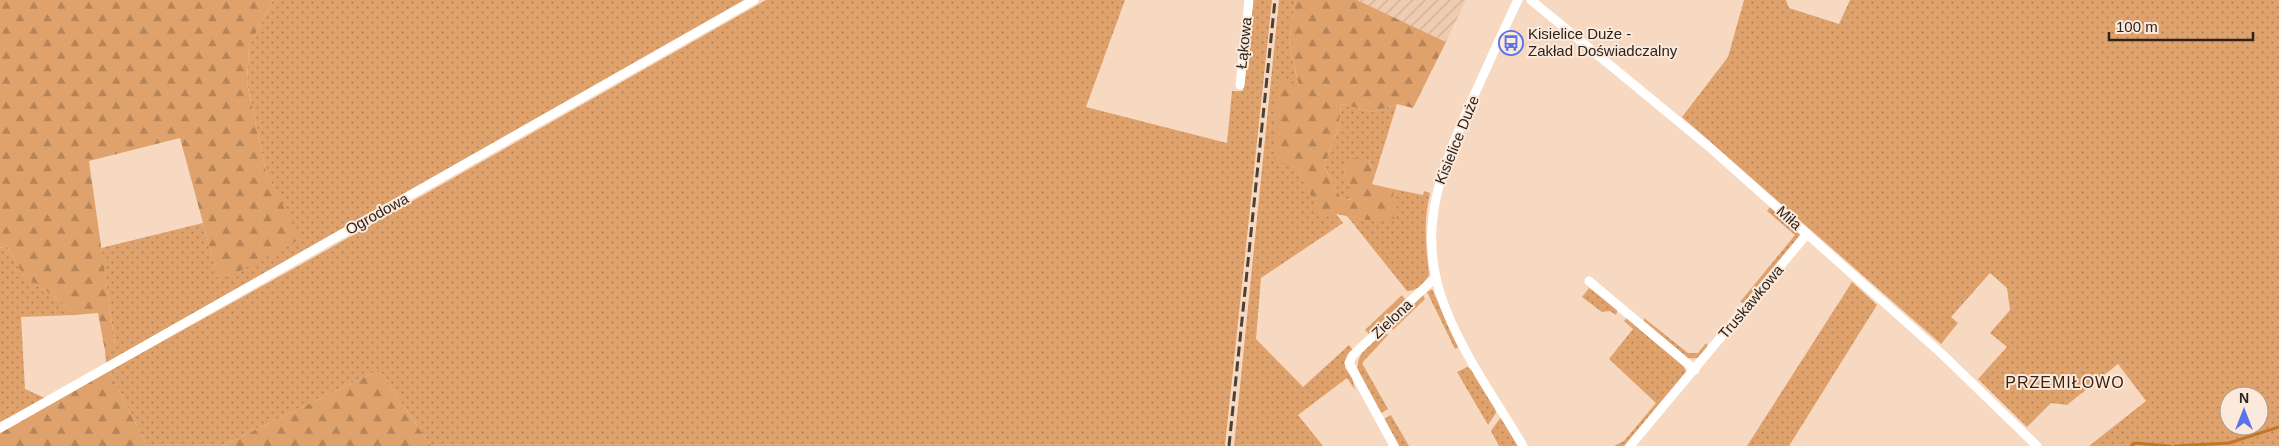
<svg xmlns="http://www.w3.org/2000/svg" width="2279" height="446" font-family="Arial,sans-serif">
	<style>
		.industrial { fill: url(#industrial-furrows) }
		.green { fill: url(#green-dots); fill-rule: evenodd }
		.forest { fill: url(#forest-firs) }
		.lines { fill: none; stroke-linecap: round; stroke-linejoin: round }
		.stream { stroke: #c2762b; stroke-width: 3 }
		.minor { stroke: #fff; stroke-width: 9 }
		.rail { stroke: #4c3f33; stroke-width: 3; stroke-dasharray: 10 5; stroke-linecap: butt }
		.labels { text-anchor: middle; stroke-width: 4; stroke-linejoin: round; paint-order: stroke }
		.poi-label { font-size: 15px; fill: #2e231a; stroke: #fbe9db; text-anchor: start }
		.street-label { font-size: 15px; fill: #2e231a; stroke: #fbe9db }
		.neighbourhood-label { font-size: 16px; letter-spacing: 1px; fill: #3a2411; stroke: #fbe9db }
	</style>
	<defs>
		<pattern id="industrial-furrows" width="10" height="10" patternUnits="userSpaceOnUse" patternTransform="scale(1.25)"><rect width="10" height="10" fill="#efccb0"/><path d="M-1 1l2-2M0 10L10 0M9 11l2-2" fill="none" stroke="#cdaf97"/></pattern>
		<pattern id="green-dots" width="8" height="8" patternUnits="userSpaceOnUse" patternTransform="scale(1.25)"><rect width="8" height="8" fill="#e0a26d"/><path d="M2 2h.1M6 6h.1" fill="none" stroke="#b68459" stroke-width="1.8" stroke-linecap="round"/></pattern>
		<pattern id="forest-firs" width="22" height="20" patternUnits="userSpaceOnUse" patternTransform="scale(1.25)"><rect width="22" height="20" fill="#e0a26d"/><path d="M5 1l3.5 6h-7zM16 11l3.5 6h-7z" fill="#b68459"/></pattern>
	</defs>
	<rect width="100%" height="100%" fill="#f7d9c1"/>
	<path class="industrial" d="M1357 0H1466L1446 42Z"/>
	<g class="green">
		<path d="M273 0H744L106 363 105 351 115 344 101 248 203 223 219 281 299 239 266 172 247 83 249 46Z"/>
		<path d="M766 0H1125L1086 107 1227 143 1232 91H1243L1253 0H1272L1225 446H431L379 370 222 446H147L109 371 309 260Z"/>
		<path d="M1279 0H1296L1289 42 1299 88 1278 80 1298 170 1322 217 1336 214 1343 223 1261 278 1256 339 1303 387 1349 345 1353 350 1347 355 1345 368 1352 378 1355 390 1347 378 1298 415 1323 446H1234Z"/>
		<path d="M1744 0H1786L1789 8 1839 24 1850 0H2279V446H2089L2146 401 2118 364 2067 405 2051 403 2027 427 1978 379 2007 347 1990 333 2010 310 2007 288 1990 273 1951 317 1958 323 1941 344 1682 117 1728 57ZM2229 396H2259V426H2229Z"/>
		<path d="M1341 104 1373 112 1397 104 1375 175 1368 160 1344 167 1353 200 1341 198 1324 166 1339 126Z"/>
		<path d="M1393 189 1423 195 1424 191 1430 193C1423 222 1426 246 1429 275 1424 284 1417 291 1407 291L1347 216 1367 220 1393 200Z"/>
		<path d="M1770 207 1800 235 1745 303 1740 302 1795 235 1767 211Z"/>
		<path d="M7 246 23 275 56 298 75 315 21 317 25 389 45 398 0 422V248Z"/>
		<path d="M1852 282 1877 305 1789 446H1747Z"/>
		<path d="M1589 288 1618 309 1616 315 1610 311 1602 312 1582 297Z"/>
		<path d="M1432 289 1458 347 1455 349 1427 292Z"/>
		<path d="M1402 295 1406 301 1369 334 1365 330Z"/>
		<path d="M1423 295 1425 299 1393 330 1390 326Z"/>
		<path d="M1627 318 1683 364 1686 372 1684 377 1630 442 1623 446H1614L1624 441 1656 403 1609 359 1633 329 1624 321Z"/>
		<path d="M1644 318 1688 353H1698L1706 343 1709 348C1702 355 1698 360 1688 358L1644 321Z"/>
		<path d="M1385 330 1388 335 1362 363 1388 409 1381 413 1358 371C1355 353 1372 342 1385 330Z"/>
		<path d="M1467 367 1472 370 1495 408 1496 413 1488 425 1457 372Z"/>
		<path d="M1391 415 1409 446H1399L1384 419Z"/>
		<path d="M1500 418 1502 419 1518 446H1499L1491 431Z"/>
	</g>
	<g class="forest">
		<path d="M0 0H273L249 46 247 83 266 172 300 239 219 282 180 138 89 161 115 345 105 351 98 313 75 315 56 298 23 275 7 246 0 248Z"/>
		<path d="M1296 0H1357L1446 42 1413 108 1397 104 1373 112 1341 104 1339 126 1324 166 1341 198 1352 200 1344 167 1346 160 1361 157 1368 160 1375 175 1372 184 1393 189 1394 219 1367 220 1336 214 1322 218 1298 170 1274 160 1278 79 1299 87 1289 42Z"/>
		<path d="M379 370 431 446H222Z"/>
		<path d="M109 371 147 446H0V433Z"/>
	</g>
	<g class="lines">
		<g class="stream">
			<path d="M2131 446 2135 443 2170 446"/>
			<path d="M2175 446 2229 443 2279 427"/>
		</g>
		<g class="minor">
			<path d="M1518 0C1502 33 1487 67 1472 100 1443 166 1417 223 1441 296 1459 350 1495 398 1523 446"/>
			<path d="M1531 0 1707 145 1942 354 2037 446"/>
			<path d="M1240 85 1249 0"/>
			<path d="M1589 281 1695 370"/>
			<path d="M0 428 754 0"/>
			<path d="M1394 446 1349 363 1353 355 1436 277"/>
			<path d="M1630 446 1807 234"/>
		</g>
		<path class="rail" d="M1229 446 1275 0"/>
	</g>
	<defs>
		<symbol id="bus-ring" viewBox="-11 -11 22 22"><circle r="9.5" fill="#fbe9db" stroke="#5974ea" stroke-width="1.5"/><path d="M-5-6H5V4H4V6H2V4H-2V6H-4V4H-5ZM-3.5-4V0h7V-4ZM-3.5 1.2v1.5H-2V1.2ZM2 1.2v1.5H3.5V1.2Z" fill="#5974ea"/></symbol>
	</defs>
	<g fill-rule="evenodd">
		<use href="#bus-ring" x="1497" y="29" width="28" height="28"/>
	</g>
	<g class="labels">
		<g class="poi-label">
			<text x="1528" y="39">Kisielice Duże -<tspan x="1528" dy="17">Zakład Doświadczalny</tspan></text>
		</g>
		<g class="street-label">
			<text transform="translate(1244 43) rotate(-84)" y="5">Łąkowa</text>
			<text transform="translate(1457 140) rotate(-68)" y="5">Kisielice Duże</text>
			<text transform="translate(377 214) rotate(-29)" y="5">Ogrodowa</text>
			<text transform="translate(1789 218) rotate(42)" y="5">Miła</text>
			<text transform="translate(1751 302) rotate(-50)" y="5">Truskawkowa</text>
			<text transform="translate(1392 319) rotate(-43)" y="5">Zielona</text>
		</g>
		<g class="neighbourhood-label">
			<text x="2065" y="388">PRZEMIŁOWO</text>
		</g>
	</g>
	<g transform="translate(2244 411)"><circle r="24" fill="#fbe9db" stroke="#a99a8e"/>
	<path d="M0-4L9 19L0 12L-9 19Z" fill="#5974ea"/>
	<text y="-8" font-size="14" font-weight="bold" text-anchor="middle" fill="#2e231a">N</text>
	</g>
	<path d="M2109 32v8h144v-8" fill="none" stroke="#2e231a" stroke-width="2.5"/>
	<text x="2116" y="32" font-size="15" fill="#2e231a" stroke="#fbe9db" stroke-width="4" paint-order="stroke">100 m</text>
</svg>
